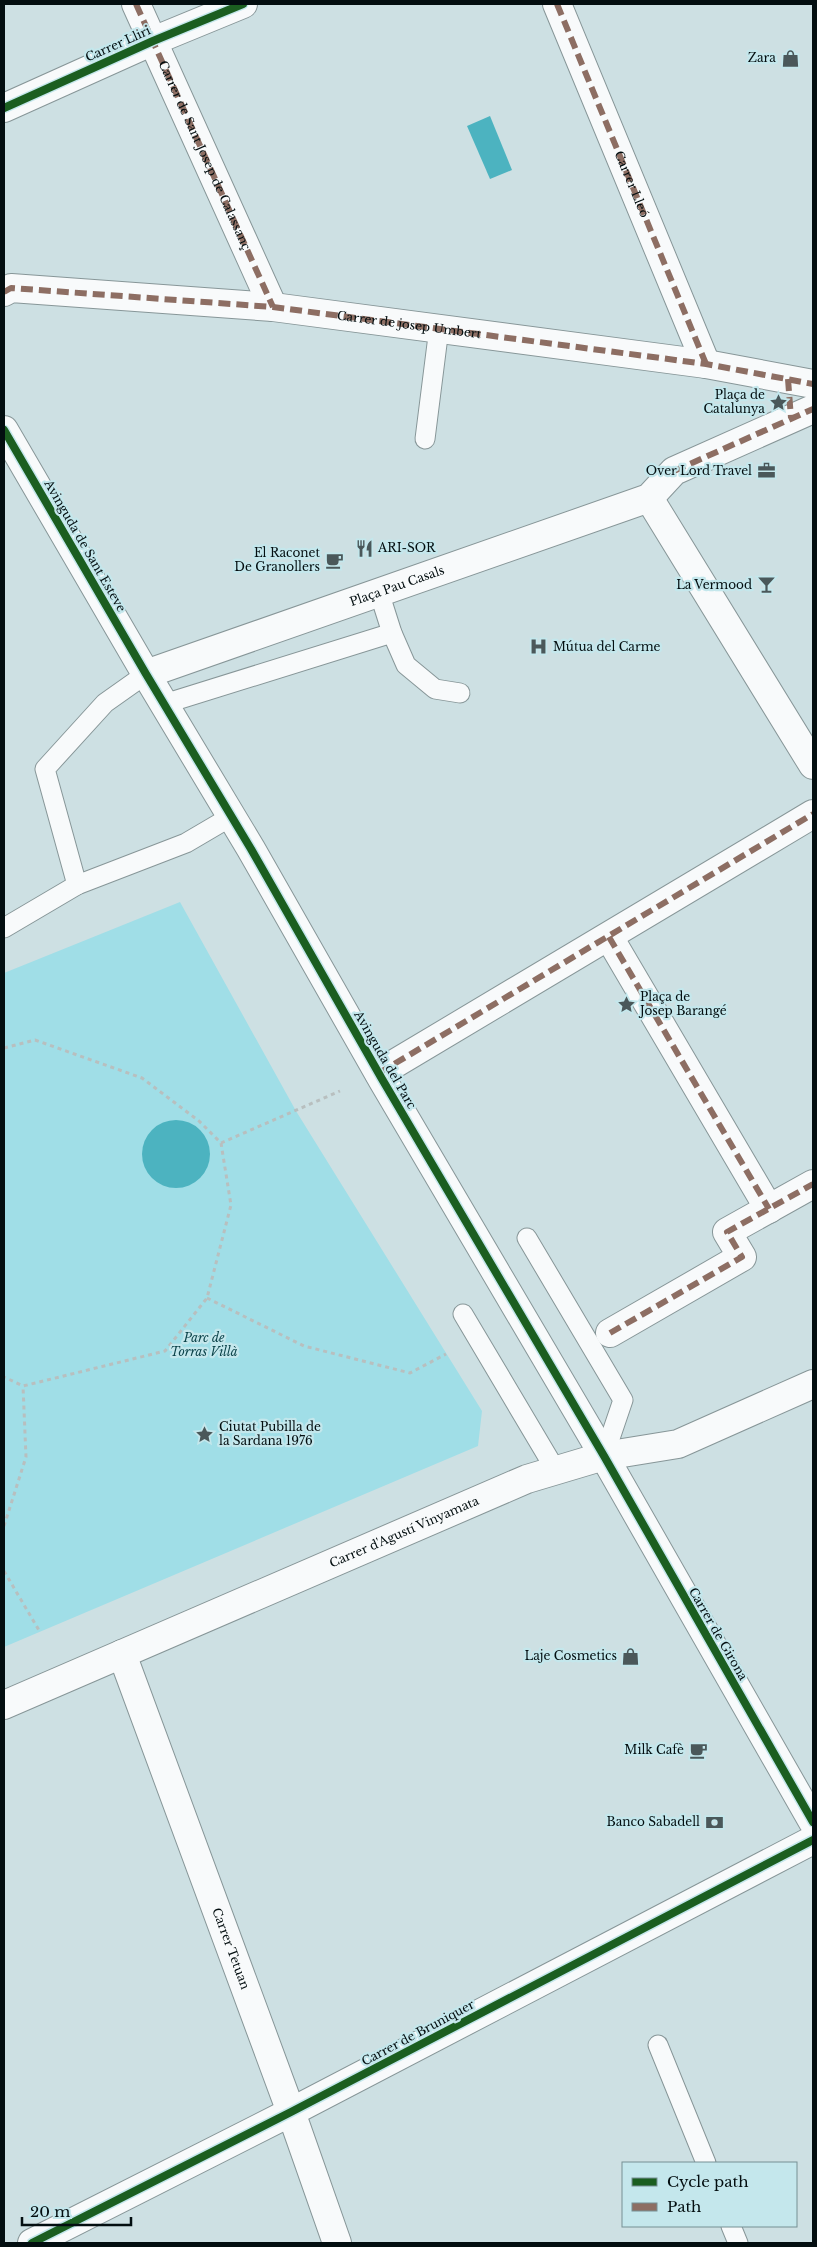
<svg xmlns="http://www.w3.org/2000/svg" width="817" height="2247" font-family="'Libre Baskerville',serif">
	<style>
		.green { fill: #a0dee7 }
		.water { fill: #4cb3c0 }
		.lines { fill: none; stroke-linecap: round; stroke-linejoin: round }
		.lane-casing { stroke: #879698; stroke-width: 21 }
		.street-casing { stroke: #879698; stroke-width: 30 }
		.secondary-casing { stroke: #879698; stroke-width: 30 }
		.path { stroke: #b8bfbf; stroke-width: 3; stroke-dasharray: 4 4; stroke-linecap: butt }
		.lane { stroke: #f8fafb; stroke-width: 19 }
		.street { stroke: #f8fafb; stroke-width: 28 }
		.secondary { stroke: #f8fafb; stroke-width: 28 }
		.quiet { stroke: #8d6e63; stroke-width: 6; stroke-dasharray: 12 6; stroke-linecap: butt }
		.cycleway-casing { stroke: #c4e7ec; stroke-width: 11 }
		.cycleway { stroke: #1b5e20; stroke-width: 8 }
		.labels { text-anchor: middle; stroke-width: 4.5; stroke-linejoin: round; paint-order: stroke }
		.street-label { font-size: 12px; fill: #030e10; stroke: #c4e7ec }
		.poi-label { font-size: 12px; fill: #030e10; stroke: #c4e7ec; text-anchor: end }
		.park-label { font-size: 12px; font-style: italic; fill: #0c434a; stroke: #c4e7ec }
	</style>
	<rect width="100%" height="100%" fill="#cde0e3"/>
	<path class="green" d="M180 902 296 1111 482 1411 478 1446 4 1647V973Z"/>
	<g class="water">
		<path d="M490 116 512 170 490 179 467 126Z"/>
		<circle cx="176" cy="1154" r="34"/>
	</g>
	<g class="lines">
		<defs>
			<g id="lane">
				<path d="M425 439 439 328"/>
				<path d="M379 592 392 633 406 665 435 689 460 693"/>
				<path d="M164 704 392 633"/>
				<path d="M77 885 45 769 105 703 146 674"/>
				<path d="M4 928 77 885 186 843 232 816"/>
				<path d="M527 1238 623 1400 604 1456"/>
				<path d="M463 1314 555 1469"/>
				<path d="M658 2045 706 2163"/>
				<path d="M731 2226 738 2243"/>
			</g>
			<g id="street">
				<path id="s1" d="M136 4 273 307"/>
				<path d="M557 4 706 364"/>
				<path d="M4 108 153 41 243 4"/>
				<path id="s2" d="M4 292 11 288 273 307 706 364 813 384"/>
				<path d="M649 498 813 765"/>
				<path id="s3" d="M146 674 649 498 674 471 813 409"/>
				<path d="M609 937 769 1209"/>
				<path d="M379 1073 813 814"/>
				<path d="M610 1333 742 1257 727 1232 813 1184"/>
				<path id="s4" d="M122 1654 291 2112 337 2243"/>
				<path id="s5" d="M4 1705 527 1479 604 1456 678 1444 813 1384"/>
				<path d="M32 2243 291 2112 813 1840"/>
			</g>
			<path id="secondary" d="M4 430 146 674 251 849 382 1079 604 1456 813 1822"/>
		</defs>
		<use href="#lane" class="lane-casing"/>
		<use href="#street" class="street-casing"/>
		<use href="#secondary" class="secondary-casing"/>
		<g class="path">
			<path d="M4 1048 35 1040 142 1078 199 1121 221 1143 231 1205 207 1298 165 1351 23 1386 4 1377"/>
			<path d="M221 1143 340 1091"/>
			<path d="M207 1298 304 1346 410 1373 446 1354"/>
			<path d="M4 1526 26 1457 23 1386"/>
			<path d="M4 1571 40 1632"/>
		</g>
		<use href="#lane" class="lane"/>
		<use href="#street" class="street"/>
		<use href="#secondary" class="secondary"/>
		<g class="quiet">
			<path d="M136 4 273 307"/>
			<path id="s6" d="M557 4 706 364"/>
			<path d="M4 292 11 288 273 307 706 364 813 384"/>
			<path d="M788 379 791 418"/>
			<path d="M674 471 813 409"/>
			<path d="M609 937 769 1209"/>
			<path d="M379 1073 813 814"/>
			<path d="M610 1333 742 1257 727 1232 813 1184"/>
		</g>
		<defs>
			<g id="cycleway">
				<path d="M4 108 153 41 243 4"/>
				<path d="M4 430 146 674 251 849 382 1079 604 1456 813 1822"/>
				<path d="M32 2243 291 2112 813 1840"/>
			</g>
		</defs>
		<use href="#cycleway" class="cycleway-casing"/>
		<use href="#cycleway" class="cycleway"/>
	</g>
	<defs>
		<symbol id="shop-bare" viewBox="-9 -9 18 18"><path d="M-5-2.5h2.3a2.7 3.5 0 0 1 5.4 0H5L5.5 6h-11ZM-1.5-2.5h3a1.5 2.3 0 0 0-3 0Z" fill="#4a585a" stroke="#c4e7ec" stroke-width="2.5" paint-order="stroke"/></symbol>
		<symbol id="sight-bare" viewBox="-9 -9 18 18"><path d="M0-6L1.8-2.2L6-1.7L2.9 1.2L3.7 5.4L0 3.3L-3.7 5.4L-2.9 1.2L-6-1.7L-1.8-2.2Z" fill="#4a585a" stroke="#c4e7ec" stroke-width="2.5" paint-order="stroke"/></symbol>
		<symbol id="office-bare" viewBox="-9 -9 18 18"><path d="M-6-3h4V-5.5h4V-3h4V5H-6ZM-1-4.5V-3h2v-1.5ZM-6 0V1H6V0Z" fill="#4a585a" stroke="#c4e7ec" stroke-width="2.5" paint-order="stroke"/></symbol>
		<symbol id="restaurant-bare" viewBox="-9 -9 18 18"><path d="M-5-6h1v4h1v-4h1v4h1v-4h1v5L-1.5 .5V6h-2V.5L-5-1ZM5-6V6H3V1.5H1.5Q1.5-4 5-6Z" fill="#4a585a" stroke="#c4e7ec" stroke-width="2.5" paint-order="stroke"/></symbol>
		<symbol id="cafe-bare" viewBox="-9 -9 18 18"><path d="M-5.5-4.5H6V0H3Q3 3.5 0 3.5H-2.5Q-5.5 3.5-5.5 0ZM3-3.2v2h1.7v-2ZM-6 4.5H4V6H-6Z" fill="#4a585a" stroke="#c4e7ec" stroke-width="2.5" paint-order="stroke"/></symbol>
		<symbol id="bar-bare" viewBox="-9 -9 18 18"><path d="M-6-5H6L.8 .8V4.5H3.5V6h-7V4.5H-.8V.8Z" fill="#4a585a" stroke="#c4e7ec" stroke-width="2.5" paint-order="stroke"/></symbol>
		<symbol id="hospital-bare" viewBox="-9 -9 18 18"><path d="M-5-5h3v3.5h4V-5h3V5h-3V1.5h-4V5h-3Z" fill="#4a585a" stroke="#c4e7ec" stroke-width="2.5" paint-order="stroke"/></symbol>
		<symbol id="bank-bare" viewBox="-9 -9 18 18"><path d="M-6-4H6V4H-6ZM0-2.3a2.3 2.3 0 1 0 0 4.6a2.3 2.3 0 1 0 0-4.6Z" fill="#4a585a" stroke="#c4e7ec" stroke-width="2.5" paint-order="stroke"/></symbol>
	</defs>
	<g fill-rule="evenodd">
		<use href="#shop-bare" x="778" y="46" width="25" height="25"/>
		<use href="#sight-bare" x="766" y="390" width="25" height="25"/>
		<use href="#office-bare" x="754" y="458" width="25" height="25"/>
		<use href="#restaurant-bare" x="352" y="536" width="25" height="25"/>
		<use href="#cafe-bare" x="322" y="548" width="25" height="25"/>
		<use href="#bar-bare" x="754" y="572" width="25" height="25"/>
		<use href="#hospital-bare" x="526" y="634" width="25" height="25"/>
		<use href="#sight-bare" x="614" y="992" width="25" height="25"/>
		<use href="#sight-bare" x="192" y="1422" width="25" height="25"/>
		<use href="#shop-bare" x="618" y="1644" width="25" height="25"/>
		<use href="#cafe-bare" x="686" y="1738" width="25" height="25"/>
		<use href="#bank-bare" x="702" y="1810" width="25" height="25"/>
	</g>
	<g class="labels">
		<g class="street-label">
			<text transform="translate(118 44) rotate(-24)" y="4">Carrer Lliri</text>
			<text dy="4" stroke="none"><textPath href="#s1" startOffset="166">Carrer de Sant Josep de Calassanç</textPath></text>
			<text dy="4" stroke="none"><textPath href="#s6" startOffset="195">Carrer Lleó</textPath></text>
			<text dy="4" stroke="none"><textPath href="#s2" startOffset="408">Carrer de josep Umbert</textPath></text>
			<text transform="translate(85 546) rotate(60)" y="4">Avinguda de Sant Esteve</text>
			<text dy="4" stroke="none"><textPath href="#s3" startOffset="266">Plaça Pau Casals</textPath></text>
			<text transform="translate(385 1060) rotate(60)" y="4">Avinguda del Parc</text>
			<text dy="4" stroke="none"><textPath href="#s5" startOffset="436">Carrer d'Agustí Vinyamata</textPath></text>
			<text transform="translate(718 1634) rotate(60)" y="4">Carrer de Girona</text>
			<text dy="4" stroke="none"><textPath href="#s4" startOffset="314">Carrer Tetuan</textPath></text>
			<text transform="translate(418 2033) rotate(-28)" y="4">Carrer de Bruniquer</text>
		</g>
		<g class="poi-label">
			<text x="776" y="62">Zara</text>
			<text x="765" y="399">Plaça de<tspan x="765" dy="14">Catalunya</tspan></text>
			<text x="752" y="475">Over Lord Travel</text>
			<text x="378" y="552" text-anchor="start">ARI-SOR</text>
			<text x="320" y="557">El Raconet<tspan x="320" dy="14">De Granollers</tspan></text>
			<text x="752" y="589">La Vermood</text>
			<text x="553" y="651" text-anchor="start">Mútua del Carme</text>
			<text x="640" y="1001" text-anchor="start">Plaça de<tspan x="640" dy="14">Josep Barangé</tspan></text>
			<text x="219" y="1431" text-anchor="start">Ciutat Pubilla de<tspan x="219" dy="14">la Sardana 1976</tspan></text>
			<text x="617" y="1660">Laje Cosmetics</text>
			<text x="684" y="1754">Milk Cafè</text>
			<text x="700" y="1826">Banco Sabadell</text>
		</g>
		<g class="park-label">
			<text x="204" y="1342">Parc de<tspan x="204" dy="14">Torras Villà</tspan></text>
		</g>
	</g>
	<rect width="817" height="2247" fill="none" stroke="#030e10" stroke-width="10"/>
	<rect x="622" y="2162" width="175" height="65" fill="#c4e7ec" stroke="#779094"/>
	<rect x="632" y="2178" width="25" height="8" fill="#1b5e20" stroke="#779094"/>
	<text x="667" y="2187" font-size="15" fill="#030e10">Cycle path</text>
	<rect x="632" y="2203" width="25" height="8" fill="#8d6e63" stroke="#779094"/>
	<text x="667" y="2212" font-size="15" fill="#030e10">Path</text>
	<path d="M22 2217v8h109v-8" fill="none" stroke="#030e10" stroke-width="2.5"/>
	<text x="30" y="2217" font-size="15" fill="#030e10" stroke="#c4e7ec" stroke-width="4" paint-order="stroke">20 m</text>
</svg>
